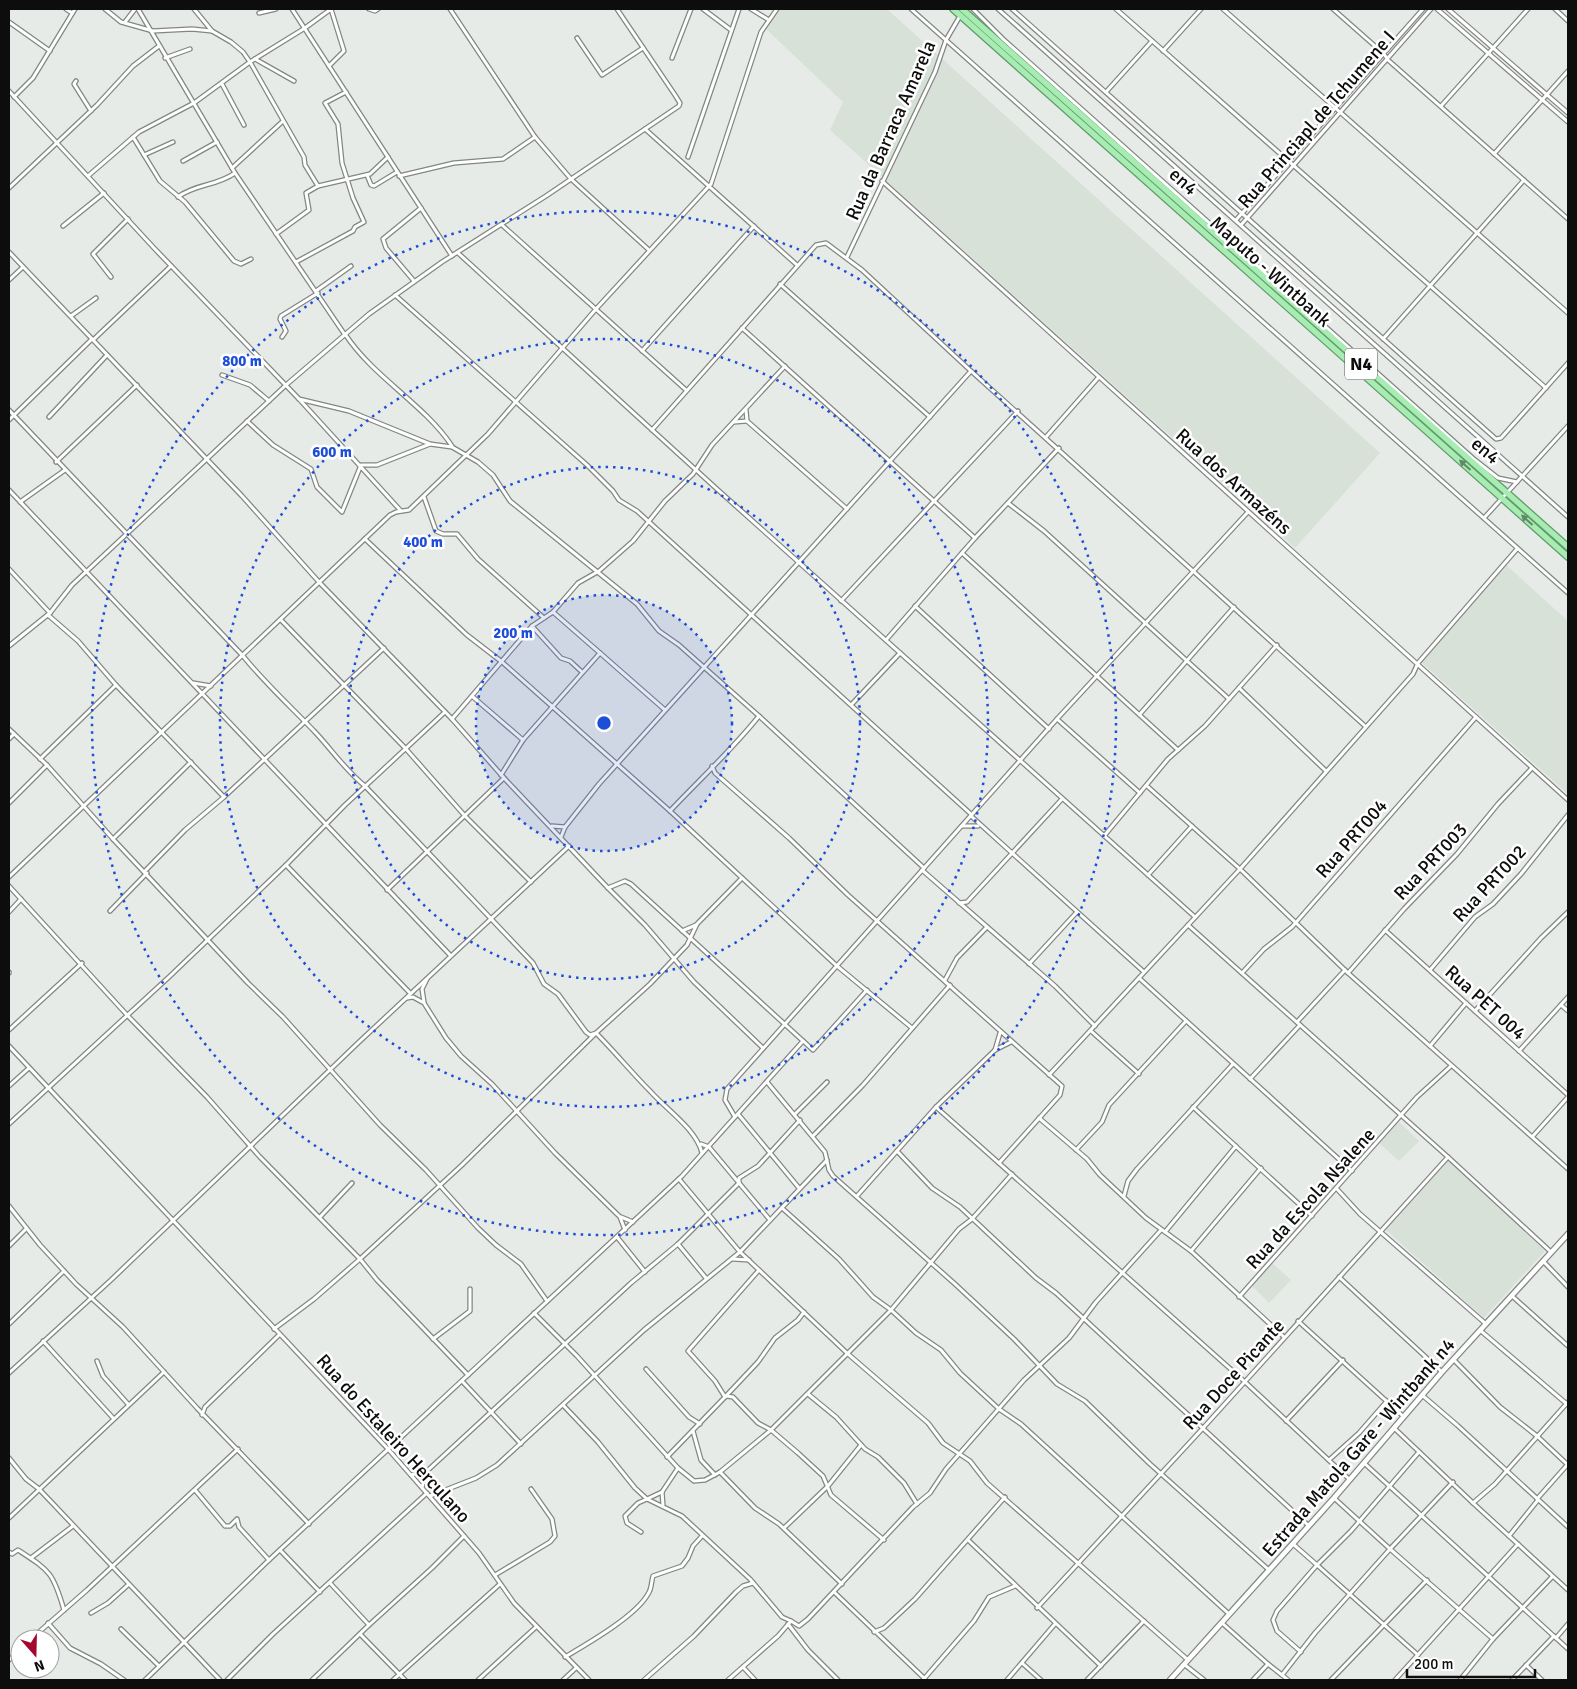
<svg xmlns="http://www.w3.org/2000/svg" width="1577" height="1689" font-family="Signika,sans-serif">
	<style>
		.built { fill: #d7e1d8 }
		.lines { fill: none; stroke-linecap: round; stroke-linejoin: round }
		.minor-casing { stroke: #838783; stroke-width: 5.5 }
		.tertiary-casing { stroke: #838783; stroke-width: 7 }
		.trunk-casing { stroke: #629b6b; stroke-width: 8 }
		.minor { stroke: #fff; stroke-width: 3 }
		.tertiary { stroke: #fff; stroke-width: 4.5 }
		.trunk { stroke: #a7ecb2; stroke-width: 5.5 }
		.oneway { fill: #618867 }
		.ring { fill: none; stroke: #1d4ed8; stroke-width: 2.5; stroke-dasharray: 2.5 5 }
		.labels { text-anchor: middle; stroke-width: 5; stroke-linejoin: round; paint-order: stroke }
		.shield { fill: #fff; stroke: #555655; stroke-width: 1 }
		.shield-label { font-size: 18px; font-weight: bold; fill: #0c0d0c }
		.street-label { font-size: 19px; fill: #0c0d0c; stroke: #fff }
		.centre { fill: #1d4ed8; stroke: #fff; stroke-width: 2.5 }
		.ring-label { font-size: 15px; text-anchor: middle; font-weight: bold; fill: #1d4ed8; stroke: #fff; stroke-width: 5; stroke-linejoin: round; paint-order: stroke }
	</style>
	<rect width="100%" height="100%" fill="#e7ebe8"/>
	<g class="built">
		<path d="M779 9H887L1380 453 1295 548 830 130 843 102 765 28Z"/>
		<path d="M1504 563 1568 621V794L1421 662Z"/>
		<path d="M1399 1122 1419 1141 1399 1161 1378 1142Z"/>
		<path d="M1450 1159 1545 1251 1484 1318 1386 1230Z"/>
		<path d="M1272 1263 1291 1280 1269 1303 1252 1286Z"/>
	</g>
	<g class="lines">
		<defs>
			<g id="minor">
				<path d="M66 9 72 13"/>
				<path d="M105 9 121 22 153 31 192 29 212 31 231 42 243 52 250 62 304 157 305 165 318 186 306 193 309 210 276 234"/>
				<path d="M138 9 235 173 345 335"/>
				<path d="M194 9 212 31"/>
				<path d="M292 9 452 256"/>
				<path d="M369 9 375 11 378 9"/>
				<path d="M450 9 535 137"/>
				<path d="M703 9 731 30"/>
				<path d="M751 9 769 20"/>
				<path d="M911 9 1568 593"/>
				<path d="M973 9 1003 39 1475 460 1498 478 1517 482"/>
				<path d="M998 9 1568 517"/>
				<path d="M1012 9 1496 439 1501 438 1568 363"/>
				<path d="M1116 9 1546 388"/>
				<path d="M1223 9 1568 313"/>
				<path d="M1333 9 1384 54 1388 60 1568 219"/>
				<path d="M1437 9 1568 122"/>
				<path d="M1448 9 1568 113"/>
				<path d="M1555 9 1568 21"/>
				<path d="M259 13 276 9"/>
				<path d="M9 22 50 51"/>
				<path d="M125 22 135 9"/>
				<path d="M577 38 602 75 643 48"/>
				<path d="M1163 51 1201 9"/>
				<path d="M165 58 190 49"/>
				<path d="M672 58 691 9"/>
				<path d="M255 59 294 81"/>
				<path d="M329 66 344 51 331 9"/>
				<path d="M76 81 74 84 91 111"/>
				<path d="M222 84 244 125"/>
				<path d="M9 91 154 248 299 399 349 411 430 444 452 447 478 462 493 475 510 501 637 604 659 631 679 645 759 716 924 868"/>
				<path d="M1106 92 1152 41"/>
				<path d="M14 97 33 78 75 9"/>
				<path d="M1441 106 1528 9"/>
				<path d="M645 129 797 265"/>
				<path d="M133 137 160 181 185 202 234 261 241 264 251 259"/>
				<path d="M1494 154 1568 71"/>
				<path d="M144 155 173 142"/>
				<path d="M688 157 739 9"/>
				<path d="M183 161 217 142"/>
				<path d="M232 168 282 122"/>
				<path d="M367 175 371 185 374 186 397 172"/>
				<path d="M88 176 139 132 194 103 250 62 305 28 331 9"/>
				<path d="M399 176 454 163 503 159 535 137 571 179 649 250"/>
				<path d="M882 181 1568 800"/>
				<path d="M318 186 370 174 388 157"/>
				<path d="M9 188 97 105 133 66 159 46"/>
				<path d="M178 197C195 184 217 186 235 173"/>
				<path d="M1236 220 1423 9"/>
				<path d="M502 225 686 390"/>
				<path d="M1241 225 1431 9"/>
				<path d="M63 226 104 193"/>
				<path d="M9 252 242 496 319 582 452 719 504 778 608 888 625 881 631 884 813 1050 867 990"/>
				<path d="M458 253 718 490 1195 917"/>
				<path d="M847 257 935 72 946 40 960 16"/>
				<path d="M296 262 353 231 355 227 364 222 353 198 342 163 338 124 325 103 346 92"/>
				<path d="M111 277 93 254 128 219"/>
				<path d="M9 280 23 267"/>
				<path d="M414 281 386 248 383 239 421 208"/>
				<path d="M780 284 930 417"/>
				<path d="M316 291 351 266"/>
				<path d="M395 295 587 465 613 491 619 500 637 511 972 815"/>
				<path d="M71 316 96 298"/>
				<path d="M742 328 975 538"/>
				<path d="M345 334C374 378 423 403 452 446"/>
				<path d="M282 337 286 331 280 319 281 316 318 293"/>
				<path d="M1383 339 1524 180"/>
				<path d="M93 340 171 266"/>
				<path d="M642 351 754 226"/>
				<path d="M222 375 250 385 269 401"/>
				<path d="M299 399 401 511"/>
				<path d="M9 410 243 656C265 683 291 707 315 732 332 750 346 771 365 786L533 963 544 984 558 994 586 1032 590 1035 596 1033C615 1052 632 1073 651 1092 667 1110 696 1129 702 1153"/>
				<path d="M746 410 747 421 847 509"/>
				<path d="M49 417 107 355"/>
				<path d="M9 420 92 339"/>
				<path d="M247 421 273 445 311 469 317 487 342 512 361 465H377L430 444"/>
				<path d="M734 422 747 421"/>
				<path d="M652 430 816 245 826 243 862 270 971 371 1365 726"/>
				<path d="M1046 437 1098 378"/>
				<path d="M56 462 137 385"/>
				<path d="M9 490 450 955"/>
				<path d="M424 497 436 531 443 534H457L478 559 544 618"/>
				<path d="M20 502 65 470"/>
				<path d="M1008 503 1044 531 1229 699"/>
				<path d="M1484 518 1568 426"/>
				<path d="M365 539 467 635 502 662 670 811 837 966 912 1028"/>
				<path d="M962 553 1178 750"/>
				<path d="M9 569 50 613"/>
				<path d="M841 601 1018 411"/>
				<path d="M915 606 1049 729"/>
				<path d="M553 612 600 653"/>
				<path d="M48 615 78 641 116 685 224 797 384 648"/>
				<path d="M281 620 406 749 465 816 531 882"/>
				<path d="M532 626 561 658 570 661 582 672"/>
				<path d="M886 640 975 538 1059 448"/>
				<path d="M9 646 50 613 72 585 286 385 369 314 442 262 546 196 679 106 680 103 675 95 617 9"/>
				<path d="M193 683 211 686"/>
				<path d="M1239 688 1326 771"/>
				<path d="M473 697 523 740 501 775"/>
				<path d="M852 704 900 653"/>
				<path d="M1140 714 1234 607"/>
				<path d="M452 719 532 626 553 612 578 583 599 571 633 541 665 501 693 474 712 445 785 366"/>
				<path d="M1057 719 1140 793"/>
				<path d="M9 729 47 765 113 839 248 983 283 1017 380 1125 426 1170 478 1228 496 1245 521 1264 547 1301"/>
				<path d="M9 739 14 734"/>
				<path d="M523 740 600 653 665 710"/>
				<path d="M40 759 116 685"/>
				<path d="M712 766 715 773 789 838 848 895 1062 1086 1060 1095 999 1163"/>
				<path d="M1147 786 1240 869 1348 973 1568 1169"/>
				<path d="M9 803 47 765"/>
				<path d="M670 811C700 779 732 750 759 716"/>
				<path d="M971 816 1144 972"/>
				<path d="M552 826 565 827"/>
				<path d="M962 826H978"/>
				<path d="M1104 836 1168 759 1205 726 1277 645"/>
				<path d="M561 837 565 827 599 784 971 371"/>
				<path d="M113 839 191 762"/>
				<path d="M286 865 345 805 445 712"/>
				<path d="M922 870 1055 986 1095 1026"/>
				<path d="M145 871 185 830 224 797"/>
				<path d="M1148 875 1192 826"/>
				<path d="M9 877 390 515 396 512 409 510 488 434 596 309 711 184 761 32 777 9"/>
				<path d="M9 886 127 1015 207 1097 259 1156 360 1259 462 1165 596 1033 650 984 687 945 697 924 742 878"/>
				<path d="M608 888 645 925 694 982 763 1048"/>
				<path d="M387 890 504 778"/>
				<path d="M959 903 967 902 1062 799"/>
				<path d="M110 911 147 873"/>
				<path d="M9 912 21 899"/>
				<path d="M1188 925 1448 1157 1551 1252"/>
				<path d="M1385 930 1568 1095"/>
				<path d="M682 931 696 925"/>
				<path d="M1029 964 1076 913"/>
				<path d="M1430 970 1475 917 1493 904 1521 874 1568 815"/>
				<path d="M9 973V972"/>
				<path d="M1242 973 1264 949 1292 927 1476 717"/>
				<path d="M1348 973 1404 909 1457 854 1498 804 1532 768"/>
				<path d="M1139 978 1352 1171"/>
				<path d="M945 980 957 958 987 927"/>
				<path d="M407 998 413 997 424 1003 446 1038 461 1056 492 1084 555 1153 620 1217 625 1230"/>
				<path d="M424 1002 422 989 427 979"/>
				<path d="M1561 1005 1568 1011"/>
				<path d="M1475 1011 1541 938 1568 912"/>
				<path d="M1297 1022 1345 970"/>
				<path d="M9 1030 82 963"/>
				<path d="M1091 1031 1139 1074"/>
				<path d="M9 1046 388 1449 479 1553 514 1603 589 1680"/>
				<path d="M1430 1046 1466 1003"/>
				<path d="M995 1050 1011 1042"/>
				<path d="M1519 1051 1568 997"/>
				<path d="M1049 1075 1240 869 1413 674 1418 663 1517 549"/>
				<path d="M1250 1079 1300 1025"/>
				<path d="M767 1082 825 1152 829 1170 833 1176 955 1284 1014 1339 1057 1384 1085 1401 1150 1464 1269 1570"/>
				<path d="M9 1086 29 1068"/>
				<path d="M936 1107 1244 1381 1349 1479"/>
				<path d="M1193 1107 1312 1216"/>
				<path d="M738 1114 799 1188"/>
				<path d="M795 1114 827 1082"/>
				<path d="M735 1117 725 1100 727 1089 1057 719 1248 512"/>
				<path d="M1039 1118 1087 1159 1100 1175 1146 1218 1191 1251 1284 1337"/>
				<path d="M9 1124 169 977 286 865 410 993"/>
				<path d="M813 1136 863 1085 950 985"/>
				<path d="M1533 1136 1568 1097"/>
				<path d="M701 1144 709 1147 770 1220"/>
				<path d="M1076 1150 1102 1122 1109 1105 1186 1021"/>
				<path d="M897 1151 932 1188 960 1207 1036 1278 1056 1293 1309 1526"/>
				<path d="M827 1160 740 1252 848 1354 928 1423 943 1443 970 1461 987 1483 1188 1660"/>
				<path d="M1012 1174 972 1219 959 1229 891 1310 916 1333 941 1350 960 1373 999 1409 1021 1424 1229 1614"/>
				<path d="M1337 1189 1360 1214 1486 1324"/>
				<path d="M857 1196 936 1107 995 1050 1000 1033"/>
				<path d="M1124 1196 1128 1181 1137 1169 1233 1064"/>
				<path d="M9 1206 40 1245 76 1284 123 1327 197 1408 309 1524"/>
				<path d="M320 1217 352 1183"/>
				<path d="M621 1217 633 1222"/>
				<path d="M1165 1232 1236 1146"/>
				<path d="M617 1237 645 1272"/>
				<path d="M678 1244 739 1183V1178L758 1166 800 1120"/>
				<path d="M9 1246 26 1229"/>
				<path d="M1191 1251 1261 1168"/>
				<path d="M733 1259 749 1260"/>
				<path d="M1543 1261 1568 1287"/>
				<path d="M1339 1277 1442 1372"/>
				<path d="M1512 1296 1568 1346"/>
				<path d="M1239 1297 1417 1097 1451 1066"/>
				<path d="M534 1313 577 1356 678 1468"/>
				<path d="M1298 1321 1404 1417"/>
				<path d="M9 1324 64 1271"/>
				<path d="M274 1329 314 1299 360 1259 377 1280 468 1375"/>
				<path d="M1481 1331 1568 1405"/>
				<path d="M433 1339 470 1311V1289"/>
				<path d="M43 1341 113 1418"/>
				<path d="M1454 1360 1500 1407 1537 1436 1568 1465"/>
				<path d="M97 1361 103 1376 128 1404"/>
				<path d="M646 1369 689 1417 700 1424"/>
				<path d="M9 1373 111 1280 359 1042 569 846"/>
				<path d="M462 1381 521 1444"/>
				<path d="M808 1394 836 1417 865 1449 878 1457 904 1483 917 1504"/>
				<path d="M1422 1395 1457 1425 1568 1527"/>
				<path d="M726 1396 733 1397 758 1423 771 1430 798 1453 823 1476 831 1495 884 1540"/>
				<path d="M725 1397 758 1362 775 1338 798 1320 804 1312"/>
				<path d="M563 1405 598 1442 635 1488 647 1499 638 1503 625 1516 627 1523 641 1532"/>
				<path d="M202 1415 205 1407 279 1335"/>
				<path d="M1286 1421 1343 1360"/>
				<path d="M1394 1428 1473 1503 1495 1484 1568 1402"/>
				<path d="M693 1431 701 1460 715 1475"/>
				<path d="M667 1457 725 1397 715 1381 688 1351 759 1270"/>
				<path d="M9 1458 26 1479 39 1489 220 1680"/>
				<path d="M1329 1460 1359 1433 1387 1401"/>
				<path d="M1364 1463 1568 1649"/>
				<path d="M720 1472 755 1508 779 1524 842 1584"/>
				<path d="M411 1475 427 1471 631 1283 678 1244 706 1278"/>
				<path d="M422 1487 427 1472"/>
				<path d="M195 1490 225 1526H230L237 1519 239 1527 269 1560"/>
				<path d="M662 1492 647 1499 682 1516 750 1579 782 1617 791 1621"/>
				<path d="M430 1496 476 1478 497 1465 644 1330 740 1252 679 1179"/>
				<path d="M1334 1498 1390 1549 1453 1482"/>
				<path d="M1537 1499 1568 1464"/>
				<path d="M1473 1503 1568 1590"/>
				<path d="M663 1505 662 1492 678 1468 694 1481 705 1480 720 1472 771 1430 891 1310 873 1297 839 1259 782 1208"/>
				<path d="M9 1518 164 1372"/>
				<path d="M784 1528 828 1486 861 1445"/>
				<path d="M1509 1536 1538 1500"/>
				<path d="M968 1540 1101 1666"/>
				<path d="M1293 1544 1317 1565 1351 1531 1419 1452"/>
				<path d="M280 1550 320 1592"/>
				<path d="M9 1552 12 1554 18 1550C50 1571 53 1572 64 1610"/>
				<path d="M31 1558 73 1526"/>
				<path d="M495 1575 550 1542 555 1536 552 1519 531 1489"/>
				<path d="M330 1583 369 1625"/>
				<path d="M834 1592 925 1679"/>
				<path d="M1037 1608 1204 1427 1448 1157"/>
				<path d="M91 1613 108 1603 128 1585"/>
				<path d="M48 1623 70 1648 101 1664 124 1680"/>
				<path d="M1222 1623 1268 1664"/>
				<path d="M788 1624 808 1650 838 1680"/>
				<path d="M121 1629 159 1666"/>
				<path d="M874 1632 884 1628 915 1599 1005 1497"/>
				<path d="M360 1634 405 1680"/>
				<path d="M1556 1638 1568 1624"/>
				<path d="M31 1639 87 1590 238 1449"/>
				<path d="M1301 1652 1277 1631 1273 1620 1277 1611 1317 1565 1418 1655"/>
				<path d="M565 1657C587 1644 636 1616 648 1594 652 1589 651 1582 653 1576L682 1566 688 1558 693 1546 702 1536"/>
				<path d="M9 1660 20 1650"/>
				<path d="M1022 1663 1041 1680"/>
				<path d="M1185 1665 1204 1680"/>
				<path d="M1526 1665 1542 1680"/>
				<path d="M743 1667 755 1680"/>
				<path d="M1282 1675 1288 1680"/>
				<path d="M145 1680 269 1560 682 1176 803 1041"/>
				<path d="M227 1680 273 1634 427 1493"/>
				<path d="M312 1680 369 1625 432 1568 464 1536"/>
				<path d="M393 1680 500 1584"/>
				<path d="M478 1680 536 1627"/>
				<path d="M563 1680 576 1668"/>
				<path d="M644 1680 694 1636 736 1592 743 1586 753 1583"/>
				<path d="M728 1680 778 1636 791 1621 799 1626 808 1619 913 1507 930 1493 946 1469 1024 1380 1069 1338 1096 1302 1161 1230"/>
				<path d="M923 1680 974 1621 989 1597 1015 1586"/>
				<path d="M1007 1680 1055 1624"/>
				<path d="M1087 1680 1144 1621"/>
				<path d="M1253 1680 1268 1664 1282 1675 1315 1633 1390 1549 1493 1639"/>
				<path d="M1331 1680 1427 1580"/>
				<path d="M1395 1680 1518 1544"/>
				<path d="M1460 1680 1493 1639 1552 1577"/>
				<path d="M1512 1680 1554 1636"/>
			</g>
			<path id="tertiary" d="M1170 1680 1334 1498 1442 1372 1568 1234"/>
			<g id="trunk">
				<path d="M953 9 1568 557"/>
				<path d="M962 9 1568 547"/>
			</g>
		</defs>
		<use href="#minor" class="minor-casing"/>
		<use href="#tertiary" class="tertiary-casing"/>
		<use href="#trunk" class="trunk-casing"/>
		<use href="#minor" class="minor"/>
		<use href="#tertiary" class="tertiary"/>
		<use href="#trunk" class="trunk"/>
	</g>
	<defs><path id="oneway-solid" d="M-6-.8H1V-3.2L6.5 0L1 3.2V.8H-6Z" transform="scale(1.25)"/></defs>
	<g class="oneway">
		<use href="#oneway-solid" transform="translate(1465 465) rotate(-138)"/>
		<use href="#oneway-solid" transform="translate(1527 520) rotate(-138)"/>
	</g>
	<circle cx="604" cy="723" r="128" fill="#1d4ed8" fill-opacity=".12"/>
	<g class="ring">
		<circle cx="604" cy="723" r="128"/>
		<circle cx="604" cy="723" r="256"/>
		<circle cx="604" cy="723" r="384"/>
		<circle cx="604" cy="723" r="512"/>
	</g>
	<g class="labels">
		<rect class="shield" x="1345" y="348.5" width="32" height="31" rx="4"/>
		<g class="shield-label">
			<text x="1361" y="370">N4</text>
		</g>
		<g class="street-label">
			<text transform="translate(1316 119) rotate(-49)" y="7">Rua Princiapl de Tchumene I</text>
			<text transform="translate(890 130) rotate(-66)" y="7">Rua da Barraca Amarela</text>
			<text transform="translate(1184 181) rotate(42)" y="7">en4</text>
			<text transform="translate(1271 271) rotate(42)" y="7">Maputo - Wintbank</text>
			<text transform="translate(1486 450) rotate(40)" y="7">en4</text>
			<text transform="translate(1234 481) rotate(42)" y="7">Rua dos Armazéns</text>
			<text transform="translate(1351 838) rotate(-49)" y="7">Rua PRT004</text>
			<text transform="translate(1430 861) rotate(-47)" y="7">Rua PRT003</text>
			<text transform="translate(1489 883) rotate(-47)" y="7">Rua PRT002</text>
			<text transform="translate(1486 1002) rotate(42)" y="7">Rua PET 004</text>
			<text transform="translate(1310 1198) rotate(-48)" y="7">Rua da Escola Nsalene</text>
			<text transform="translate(1233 1374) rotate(-48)" y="7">Rua Doce Picante</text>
			<text transform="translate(394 1438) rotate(48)" y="7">Rua do Estaleiro Herculano</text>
			<text transform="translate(1358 1447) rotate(-49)" y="7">Estrada Matola Gare - Wintbank n4</text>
		</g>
	</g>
	<circle cx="604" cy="723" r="8" class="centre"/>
	<g class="ring-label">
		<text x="242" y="366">800 m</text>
		<text x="332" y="457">600 m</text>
		<text x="423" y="547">400 m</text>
		<text x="513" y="638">200 m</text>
	</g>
	<rect width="1577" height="1689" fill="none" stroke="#0c0d0c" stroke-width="20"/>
	<g transform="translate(35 1654) rotate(160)"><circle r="24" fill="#ffffff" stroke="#9e9e9e"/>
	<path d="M0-4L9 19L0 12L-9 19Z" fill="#a4062e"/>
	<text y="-8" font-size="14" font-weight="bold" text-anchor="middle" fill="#0c0d0c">N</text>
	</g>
	<path d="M1407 1669v8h128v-8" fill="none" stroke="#0c0d0c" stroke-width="2.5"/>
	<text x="1414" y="1669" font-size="15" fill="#0c0d0c" stroke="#ffffff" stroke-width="4" paint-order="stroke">200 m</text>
</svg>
